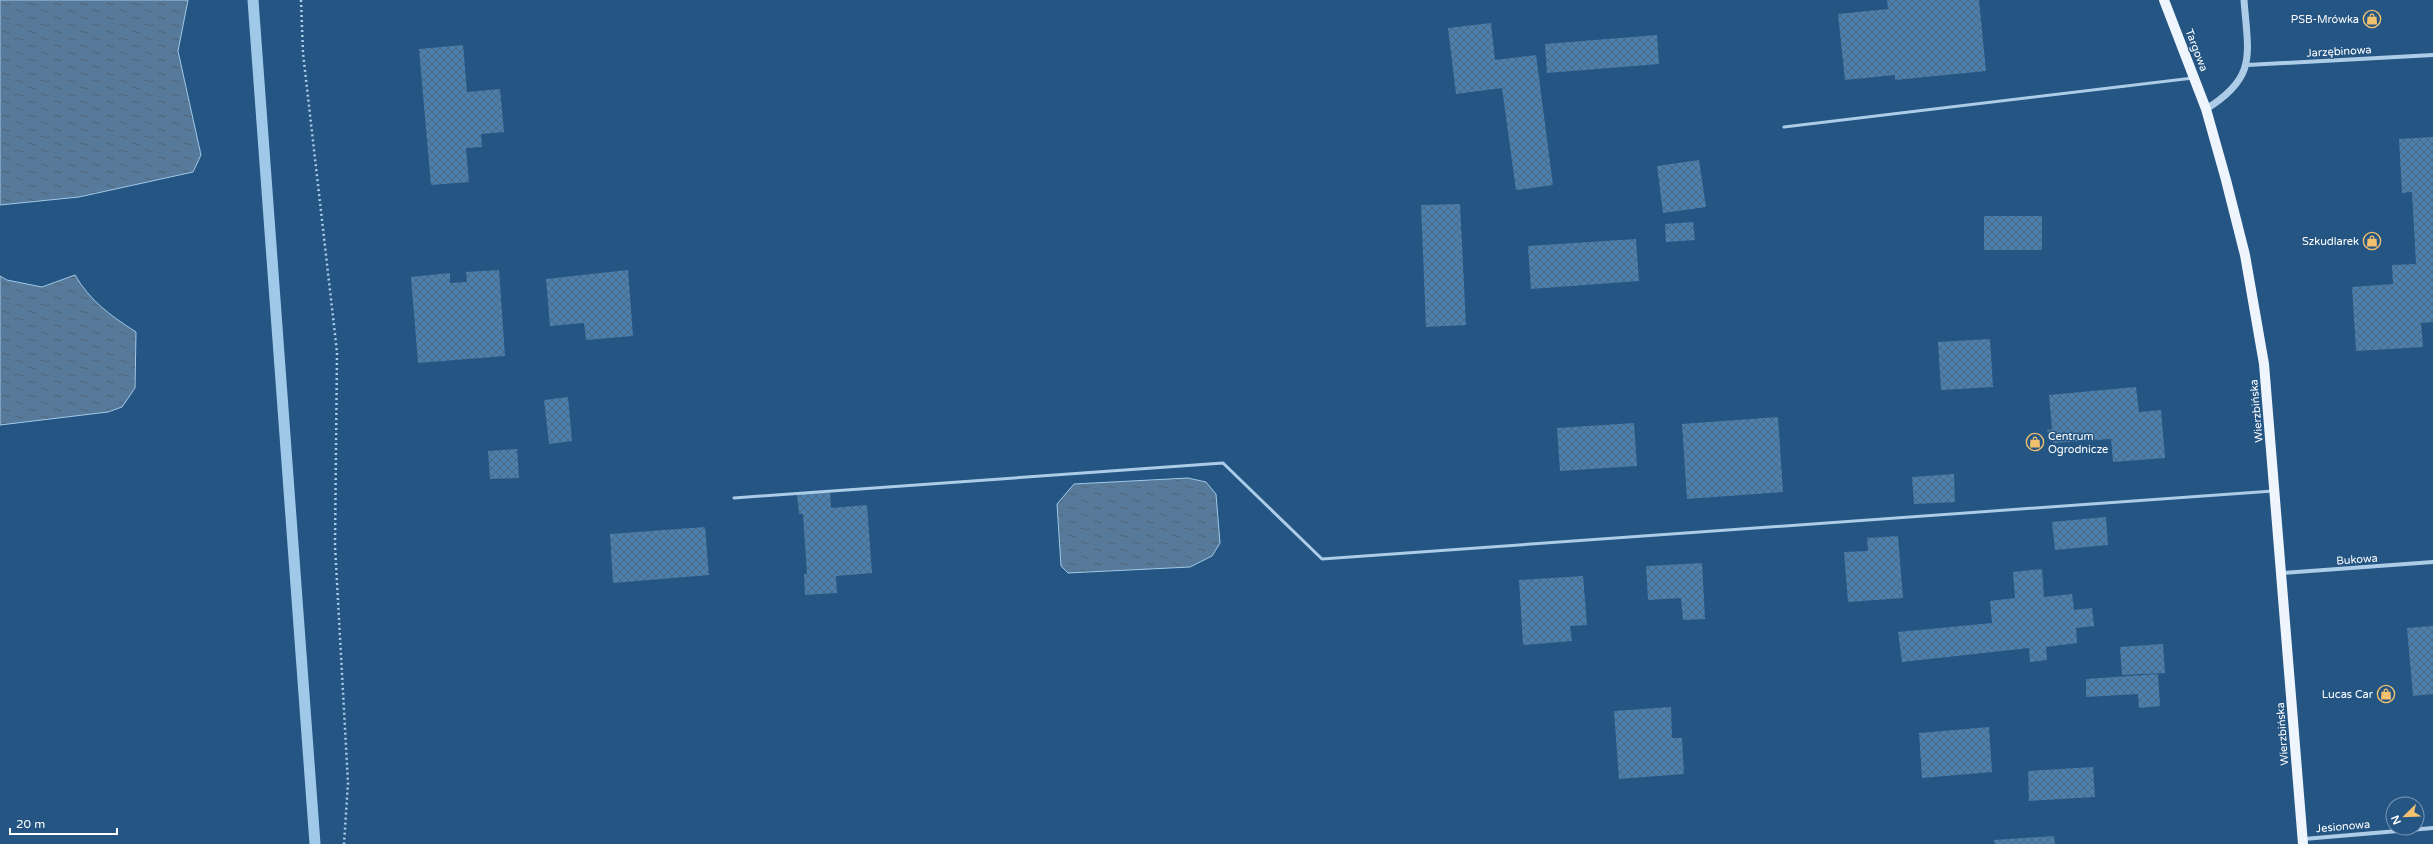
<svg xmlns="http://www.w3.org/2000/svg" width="2433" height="844" font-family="'Varela Round',sans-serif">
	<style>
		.water { fill: url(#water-ripples); stroke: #a0c8e8 }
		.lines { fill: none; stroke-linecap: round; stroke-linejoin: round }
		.stream { stroke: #a0c8e8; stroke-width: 11 }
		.building { fill: url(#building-cross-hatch) }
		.path { stroke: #accce8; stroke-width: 2.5; stroke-dasharray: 2 3; stroke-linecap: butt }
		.service { stroke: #accce8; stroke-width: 3 }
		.minor { stroke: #accce8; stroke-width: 4 }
		.tertiary { stroke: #accce8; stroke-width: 7 }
		.primary { stroke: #eef5fd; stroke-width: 10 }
		.labels { text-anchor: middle; stroke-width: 3; stroke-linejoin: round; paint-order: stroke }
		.poi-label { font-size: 11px; fill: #fff; stroke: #245583; text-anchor: end }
		.street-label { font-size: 11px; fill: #fff; stroke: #245583 }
	</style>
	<defs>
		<pattern id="water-ripples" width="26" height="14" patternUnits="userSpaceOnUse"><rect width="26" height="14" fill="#577a9a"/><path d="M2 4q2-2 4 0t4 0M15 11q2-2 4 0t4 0" fill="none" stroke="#526373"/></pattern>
		<pattern id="building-cross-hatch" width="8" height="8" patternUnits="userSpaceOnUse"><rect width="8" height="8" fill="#4c7fab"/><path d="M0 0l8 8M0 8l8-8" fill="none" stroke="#4c6880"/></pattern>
	</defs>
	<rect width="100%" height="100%" fill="#245583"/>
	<g class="water">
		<path d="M0 0H188L178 51 201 155 193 172 79 197 0 205Z"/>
		<path d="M75 275C90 301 111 316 136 332L135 388 122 407 108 412 0 425V276L7 280 42 287Z"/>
		<path d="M1188 478 1206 482 1216 494 1220 543 1212 556 1190 567 1068 573 1061 566 1057 504 1074 484Z"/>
	</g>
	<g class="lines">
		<path class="stream" d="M253 0 315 844"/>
	</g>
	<g class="building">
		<path d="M1887 0H1979L1986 71 1895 80V75L1845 80 1838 14 1888 9Z"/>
		<path d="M1491 23 1495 60 1536 55 1553 185 1516 190 1502 88 1456 94 1448 28Z"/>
		<path d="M1657 35 1659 64 1547 73 1545 44Z"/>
		<path d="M463 45 467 92 500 89 504 132 481 134 482 147 466 148 469 182 431 185 419 49Z"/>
		<path d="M2433 137V322L2421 323 2423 347 2356 351 2352 287 2393 284 2392 265 2416 264 2412 192 2402 193 2399 139Z"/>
		<path d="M1699 160 1706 207 1663 213 1657 166Z"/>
		<path d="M1460 204 1466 325 1426 327 1421 205Z"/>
		<rect x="1984" y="216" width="58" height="34"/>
		<path d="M1693 222 1695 240 1666 242 1665 224Z"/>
		<path d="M1636 239 1639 281 1531 289 1528 246Z"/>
		<path d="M499 270 505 356 418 363 411 277 450 273V283L467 282 466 272Z"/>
		<path d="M628 270 633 336 586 340 584 323 550 326 546 279Z"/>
		<path d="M1990 339 1993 387 1941 390 1938 342Z"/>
		<path d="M2136 387 2139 412 2161 410 2165 458 2113 462 2111 439 2053 443 2052 434H2048L2047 430 2052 429 2049 395Z"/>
		<path d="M568 397 572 441 549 444 544 400Z"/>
		<path d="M1778 417 1783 492 1687 499 1682 424Z"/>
		<path d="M1634 423 1637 466 1560 471 1557 428Z"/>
		<path d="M517 449 519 478 490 479 488 451Z"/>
		<path d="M1954 474 1955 502 1914 504 1912 477Z"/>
		<path d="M830 491 831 508 867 505 872 573 836 576 837 593 805 595 804 574H807L803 514H799L797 494Z"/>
		<path d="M2106 517 2108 545 2055 550 2052 522Z"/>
		<path d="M705 527 709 575 613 583 610 534Z"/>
		<path d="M1898 536 1903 598 1848 602 1844 552 1868 551 1867 538Z"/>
		<path d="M1702 563 1705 619 1683 620 1681 598 1648 600 1646 566Z"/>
		<path d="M2042 569 2044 597 2072 594 2074 610 2092 608 2094 626 2076 628 2077 643 2046 647 2047 660 2030 662 2029 648 1902 662 1898 632 1992 623 1990 601 2015 598 2013 572Z"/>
		<path d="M1583 576 1587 625 1570 626 1572 641 1523 645 1519 580Z"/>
		<path d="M2433 626V694L2413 696 2407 628Z"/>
		<path d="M2163 644 2165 673 2122 675 2120 647Z"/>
		<path d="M2158 674 2160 706 2139 708 2138 694 2086 697V679Z"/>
		<path d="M1671 707 1672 738H1682L1684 774 1619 779 1614 711Z"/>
		<path d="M1989 727 1992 772 1922 778 1919 733Z"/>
		<path d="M2093 767 2095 797 2029 801 2028 771Z"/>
		<path d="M2054 836 2055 844H1995L1994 840Z"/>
	</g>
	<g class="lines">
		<path class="path" d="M301 0 303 53 337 352 335 546 348 783 344 844"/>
		<g class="service">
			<path d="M1784 127 2193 78"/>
			<path d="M734 498 1223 463 1322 559 2273 491"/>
		</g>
		<g class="minor">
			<path d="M2247 65 2433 55"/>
			<path d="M2282 573 2433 562"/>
			<path d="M2304 839 2433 828"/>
		</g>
		<path class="tertiary" d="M2206 109C2258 77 2248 54 2244 0"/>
		<path class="primary" d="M2164 0 2206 109 2226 180 2245 255 2264 364 2303 844"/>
	</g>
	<defs>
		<symbol id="shop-ring" viewBox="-11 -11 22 22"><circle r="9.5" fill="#245583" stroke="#f2c16f" stroke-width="1.5"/><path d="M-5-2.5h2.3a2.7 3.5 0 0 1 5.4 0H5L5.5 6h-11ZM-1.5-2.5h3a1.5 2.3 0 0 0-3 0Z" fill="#f2c16f"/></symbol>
	</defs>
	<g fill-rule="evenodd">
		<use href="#shop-ring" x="2362" y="9" width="20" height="20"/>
		<use href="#shop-ring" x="2362" y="231" width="20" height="20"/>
		<use href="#shop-ring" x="2025" y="432" width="20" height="20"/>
		<use href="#shop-ring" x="2376" y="684" width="20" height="20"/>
	</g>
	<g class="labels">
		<g class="poi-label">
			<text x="2359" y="23">PSB-Mrówka</text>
			<text x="2359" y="245">Szkudlarek</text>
			<text x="2048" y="440" text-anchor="start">Centrum<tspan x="2048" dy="13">Ogrodnicze</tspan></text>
			<text x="2373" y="698">Lucas Car</text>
		</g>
		<g class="street-label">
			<text transform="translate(2197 50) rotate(69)" y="4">Targowa</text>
			<text transform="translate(2339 51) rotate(-3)" y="4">Jarzębinowa</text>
			<text transform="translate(2256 411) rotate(-95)" y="4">Wierzbińska</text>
			<text transform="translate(2357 559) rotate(-4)" y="4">Bukowa</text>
			<text transform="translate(2282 734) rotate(-94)" y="4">Wierzbińska</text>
			<text transform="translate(2343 826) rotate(-5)" y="4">Jesionowa</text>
		</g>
	</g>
	<g transform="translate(2405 816) rotate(247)"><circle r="19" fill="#245583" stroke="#7c99b5"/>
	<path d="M0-3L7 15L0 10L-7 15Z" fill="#f2c16f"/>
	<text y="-6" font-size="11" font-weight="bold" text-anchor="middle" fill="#ffffff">N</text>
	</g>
	<path d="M10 828v6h107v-6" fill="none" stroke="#ffffff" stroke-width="2"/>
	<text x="16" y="828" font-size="12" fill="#ffffff" stroke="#245583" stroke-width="3" paint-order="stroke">20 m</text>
</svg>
